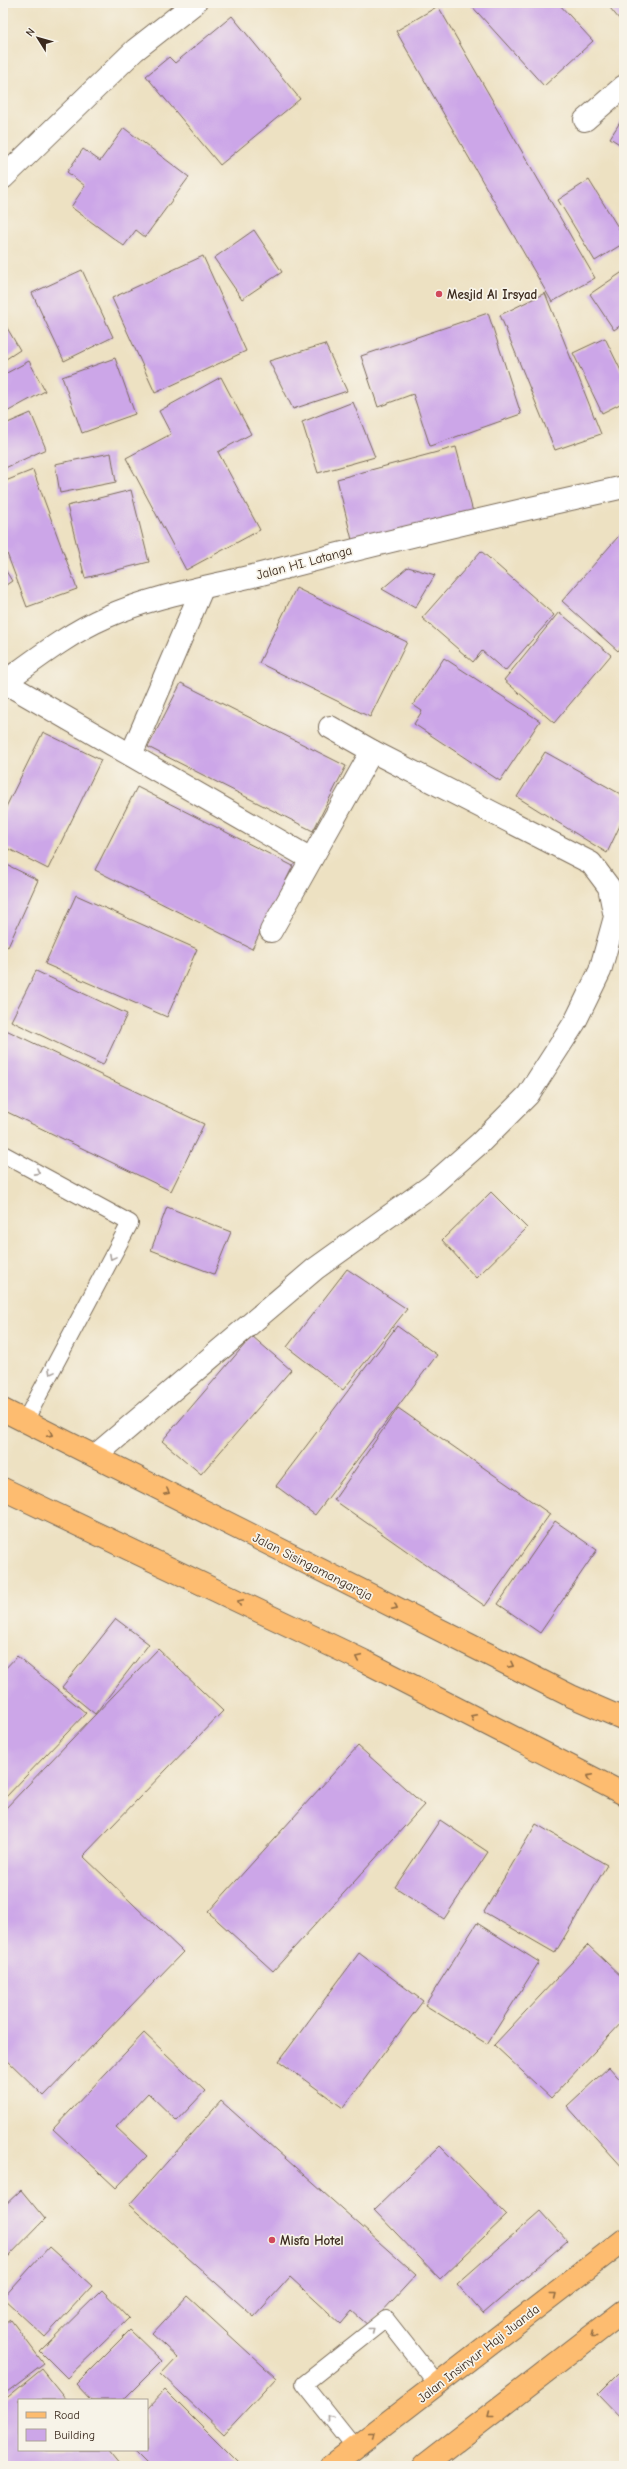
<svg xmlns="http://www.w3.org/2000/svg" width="627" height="2469" font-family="'Comic Neue',sans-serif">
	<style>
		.building { fill: #cca6e8 }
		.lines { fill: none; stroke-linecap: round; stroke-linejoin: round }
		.lane-casing { stroke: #796a57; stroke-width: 18 }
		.street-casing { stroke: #796a57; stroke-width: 24 }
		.primary-casing { stroke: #796a57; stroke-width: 24 }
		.lane { stroke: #fff; stroke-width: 16 }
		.street { stroke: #fff; stroke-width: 22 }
		.primary { stroke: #fdbc6f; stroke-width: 22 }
		.oneway { stroke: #a79f9a }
		.oneway2 { stroke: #926c42 }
		.poi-dot { fill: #d1495b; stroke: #f7f3e8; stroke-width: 1.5 }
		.labels { text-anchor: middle; stroke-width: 3.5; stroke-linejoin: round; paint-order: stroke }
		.poi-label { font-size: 13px; font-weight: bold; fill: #3b2a1e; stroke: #f7f3e8; text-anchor: start }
		.street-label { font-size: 13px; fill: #3b2a1e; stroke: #f7f3e8 }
	</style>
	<rect width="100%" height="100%" fill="#f7f3e8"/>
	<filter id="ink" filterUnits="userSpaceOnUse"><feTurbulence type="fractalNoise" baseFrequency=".025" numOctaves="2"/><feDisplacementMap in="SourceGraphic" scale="8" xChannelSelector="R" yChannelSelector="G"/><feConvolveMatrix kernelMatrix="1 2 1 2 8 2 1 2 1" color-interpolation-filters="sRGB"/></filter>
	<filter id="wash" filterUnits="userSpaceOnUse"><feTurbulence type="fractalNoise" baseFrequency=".012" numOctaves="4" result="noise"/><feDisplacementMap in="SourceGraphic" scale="16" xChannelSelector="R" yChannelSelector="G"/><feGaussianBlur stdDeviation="0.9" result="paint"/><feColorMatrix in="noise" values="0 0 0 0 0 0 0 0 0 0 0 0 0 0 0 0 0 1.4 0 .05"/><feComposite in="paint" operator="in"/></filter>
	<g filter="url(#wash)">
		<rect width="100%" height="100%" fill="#ede1c2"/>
		<g id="blocks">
			<g class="building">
				<path d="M469 3H558L593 41 544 86Z"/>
				<path d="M606 3H624V25Z"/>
				<path d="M438 6 595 278 552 302 396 31Z"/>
				<path d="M232 16 300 99 220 165 146 76 169 57 175 63Z"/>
				<path d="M624 116V147L610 138Z"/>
				<path d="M124 128 189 177 145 237 136 230 124 246 71 207 85 186 67 172 83 149 100 161Z"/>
				<path d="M589 180 624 237V243L595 261 558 200Z"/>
				<path d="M254 230 282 272 242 299 214 258Z"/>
				<path d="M203 256 246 351 155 393 112 298Z"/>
				<path d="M82 270 113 337 64 361 32 293Z"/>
				<path d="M624 271V323L614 330 590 294Z"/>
				<path d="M545 293 601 434 555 450 500 315Z"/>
				<path d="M488 313 521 414 430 446 413 394 378 407 361 356Z"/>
				<path d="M3 321 20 350 3 361Z"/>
				<path d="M605 338 624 377V402L602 413 573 353Z"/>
				<path d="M325 344 347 391 293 409 269 361Z"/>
				<path d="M115 358 135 414 82 433 62 377Z"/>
				<path d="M29 361 45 391 3 414V375Z"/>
				<path d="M221 377 251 434 218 452 260 530 186 570 126 458 171 434 159 411Z"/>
				<path d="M353 402 375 457 318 473 302 422Z"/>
				<path d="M31 413 46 449 3 469V425Z"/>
				<path d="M456 447 473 512 353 544 337 479Z"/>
				<path d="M111 453 116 482 60 493 55 464Z"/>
				<path d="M33 470 77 589 27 607 3 543V482Z"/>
				<path d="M131 490 149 562 85 578 67 506Z"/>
				<path d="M624 530V644L618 651 562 601Z"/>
				<path d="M481 551 554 615 505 671 482 651 473 662 422 618Z"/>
				<path d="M3 566 12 581 3 587Z"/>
				<path d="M408 567 435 575 415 608 382 589Z"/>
				<path d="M296 588 407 642 370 717 259 663Z"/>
				<path d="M559 612 611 655 554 723 504 680Z"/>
				<path d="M444 658 540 721 500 781 414 724 422 711 413 705Z"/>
				<path d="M181 683 346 766 313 831 148 747Z"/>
				<path d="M43 732 101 760 48 869 3 846V813Z"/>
				<path d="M545 752 624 796V817L607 853 517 797Z"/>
				<path d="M137 787 293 866 252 949 95 870Z"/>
				<path d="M3 863 38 880 8 947 3 944Z"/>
				<path d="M76 895 197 949 167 1017 45 964Z"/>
				<path d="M36 971 127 1014 103 1065 11 1021Z"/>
				<path d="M4 1029 204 1124 171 1191 3 1110Z"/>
				<path d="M491 1192 527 1228 476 1278 442 1240Z"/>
				<path d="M167 1207 231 1232 214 1274 151 1250Z"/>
				<path d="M347 1269 407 1309 343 1390 287 1347Z"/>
				<path d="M397 1326 437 1355 315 1515 276 1486Z"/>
				<path d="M252 1336 291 1370 201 1474 162 1441Z"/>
				<path d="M398 1408 550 1514 485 1606 334 1500Z"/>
				<path d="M555 1521 597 1550 540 1633 498 1604Z"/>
				<path d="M116 1619 149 1644 95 1714 62 1687Z"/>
				<path d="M158 1649 223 1711 83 1856 183 1952 44 2096 3 2056V1811Z"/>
				<path d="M17 1656 86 1713 5 1798 3 1796V1671Z"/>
				<path d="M358 1746 424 1805 273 1971 208 1912Z"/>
				<path d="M440 1820 488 1852 444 1919 395 1887Z"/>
				<path d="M536 1824 607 1865 555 1953 484 1912Z"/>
				<path d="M477 1923 539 1962 487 2044 425 2005Z"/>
				<path d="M588 1945 624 1979V2020L551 2098 494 2045Z"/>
				<path d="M359 1953 423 2001 343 2108 279 2061Z"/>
				<path d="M144 2033 205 2091 177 2121 148 2093 116 2127 147 2156 116 2188 53 2129Z"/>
				<path d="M609 2067 624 2084V2169L567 2106Z"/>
				<path d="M221 2101 416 2275 369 2326 352 2311 341 2324 290 2277 254 2317 129 2205Z"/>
				<path d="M440 2146 507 2215 440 2279 374 2210Z"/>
				<path d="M21 2190 45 2219 3 2262V2207Z"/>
				<path d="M540 2211 567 2241 483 2314 457 2284Z"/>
				<path d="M49 2247 92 2286 45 2337 3 2298Z"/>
				<path d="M102 2290 129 2318 67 2378 40 2351Z"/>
				<path d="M187 2296 276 2378 224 2434 161 2374 177 2357 152 2334Z"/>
				<path d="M11 2320 44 2364 3 2395V2326Z"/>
				<path d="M130 2330 162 2361 123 2400H91L76 2384Z"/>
				<path d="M624 2368V2421L598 2394Z"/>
				<path d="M42 2369 67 2400H19V2450H107L120 2466H3V2401Z"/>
				<path d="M165 2390 241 2466H149L133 2450H147V2409Z"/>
			</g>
		</g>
	</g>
	<g filter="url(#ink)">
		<use href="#blocks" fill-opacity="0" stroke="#796a57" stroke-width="1"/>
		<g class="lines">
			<defs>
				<g id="lane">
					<path d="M3 1154 130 1223 25 1421"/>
					<path d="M355 2448 304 2384 386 2319 437 2384"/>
				</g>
				<g id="street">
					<path d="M585 120 624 86"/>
					<path d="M3 178 135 50 195 3"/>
					<path d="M4 682 311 859"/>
					<path d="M3 683C36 659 69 633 106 617 155 595 210 587 261 574 382 542 503 514 624 487"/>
					<path d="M131 755 202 589"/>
					<path d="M271 931 372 751"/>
					<path d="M95 1456 315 1269 431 1186 480 1143 528 1095 575 1022 600 971 615 917 609 887 591 863 372 751 330 727"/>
				</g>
				<g id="primary">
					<path d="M3 1410 571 1696 624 1719"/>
					<path d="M3 1489 366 1662 624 1794"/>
					<path d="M331 2466 624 2240"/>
					<path d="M424 2466 624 2311"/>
				</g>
			</defs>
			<use href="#lane" class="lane-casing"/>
			<use href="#street" class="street-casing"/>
			<use href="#primary" class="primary-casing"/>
			<use href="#lane" class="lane"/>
			<use href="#street" class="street"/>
			<use href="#primary" class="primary"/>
		</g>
		<defs><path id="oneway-chevron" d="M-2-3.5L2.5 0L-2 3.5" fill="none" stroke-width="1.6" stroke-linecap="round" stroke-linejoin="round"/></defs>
		<g class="oneway">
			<use href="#oneway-chevron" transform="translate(37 1172) rotate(28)"/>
			<use href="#oneway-chevron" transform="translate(112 1257) rotate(118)"/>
			<use href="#oneway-chevron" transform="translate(51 1372) rotate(118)"/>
			<use href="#oneway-chevron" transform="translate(372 2330) rotate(-38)"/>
			<use href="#oneway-chevron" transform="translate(330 2418) rotate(-129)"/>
		</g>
		<g class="oneway2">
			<use href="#oneway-chevron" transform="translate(50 1434) rotate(26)"/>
			<use href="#oneway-chevron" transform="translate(167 1492) rotate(27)"/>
			<use href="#oneway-chevron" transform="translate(240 1602) rotate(-155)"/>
			<use href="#oneway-chevron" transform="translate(395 1607) rotate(27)"/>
			<use href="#oneway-chevron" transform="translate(358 1658) rotate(-155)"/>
			<use href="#oneway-chevron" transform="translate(511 1665) rotate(27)"/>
			<use href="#oneway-chevron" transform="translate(473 1717) rotate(-153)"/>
			<use href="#oneway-chevron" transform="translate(589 1777) rotate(-154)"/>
			<use href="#oneway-chevron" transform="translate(554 2295) rotate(-38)"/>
			<use href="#oneway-chevron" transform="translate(593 2335) rotate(142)"/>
			<use href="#oneway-chevron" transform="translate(490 2415) rotate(142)"/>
			<use href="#oneway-chevron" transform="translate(373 2434) rotate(-38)"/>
		</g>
	</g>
	<g class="poi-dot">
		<circle cx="439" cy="294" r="4"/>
		<circle cx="272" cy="2240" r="4"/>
	</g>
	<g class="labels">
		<g class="poi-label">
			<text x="447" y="299">Mesjid Al Irsyad</text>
			<text x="280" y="2245">Misfa Hotel</text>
		</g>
		<g class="street-label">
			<text transform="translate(304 562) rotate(-15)" y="5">Jalan HI. Latanga</text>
			<text transform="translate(313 1566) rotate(27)" y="5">Jalan Sisingamangaraja</text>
			<text transform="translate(478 2353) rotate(-38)" y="5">Jalan Insinyur Haji Juanda</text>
		</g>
	</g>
	<rect width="627" height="2469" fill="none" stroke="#f7f3e8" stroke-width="16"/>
	<rect x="18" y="2399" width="130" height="52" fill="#f7f3e8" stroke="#aca397"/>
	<rect x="26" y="2412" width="20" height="6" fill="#fdbc6f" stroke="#aca397"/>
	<text x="54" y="2419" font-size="12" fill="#3b2a1e">Road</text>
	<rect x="26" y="2429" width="20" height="12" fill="#cca6e8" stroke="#aca397"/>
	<text x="54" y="2439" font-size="12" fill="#3b2a1e">Building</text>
	<g transform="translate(38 38) rotate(307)" stroke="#f7f3e8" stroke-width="3" paint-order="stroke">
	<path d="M0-3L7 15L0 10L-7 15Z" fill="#3b2a1e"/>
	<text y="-6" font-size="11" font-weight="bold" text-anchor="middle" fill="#3b2a1e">N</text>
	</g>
</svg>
